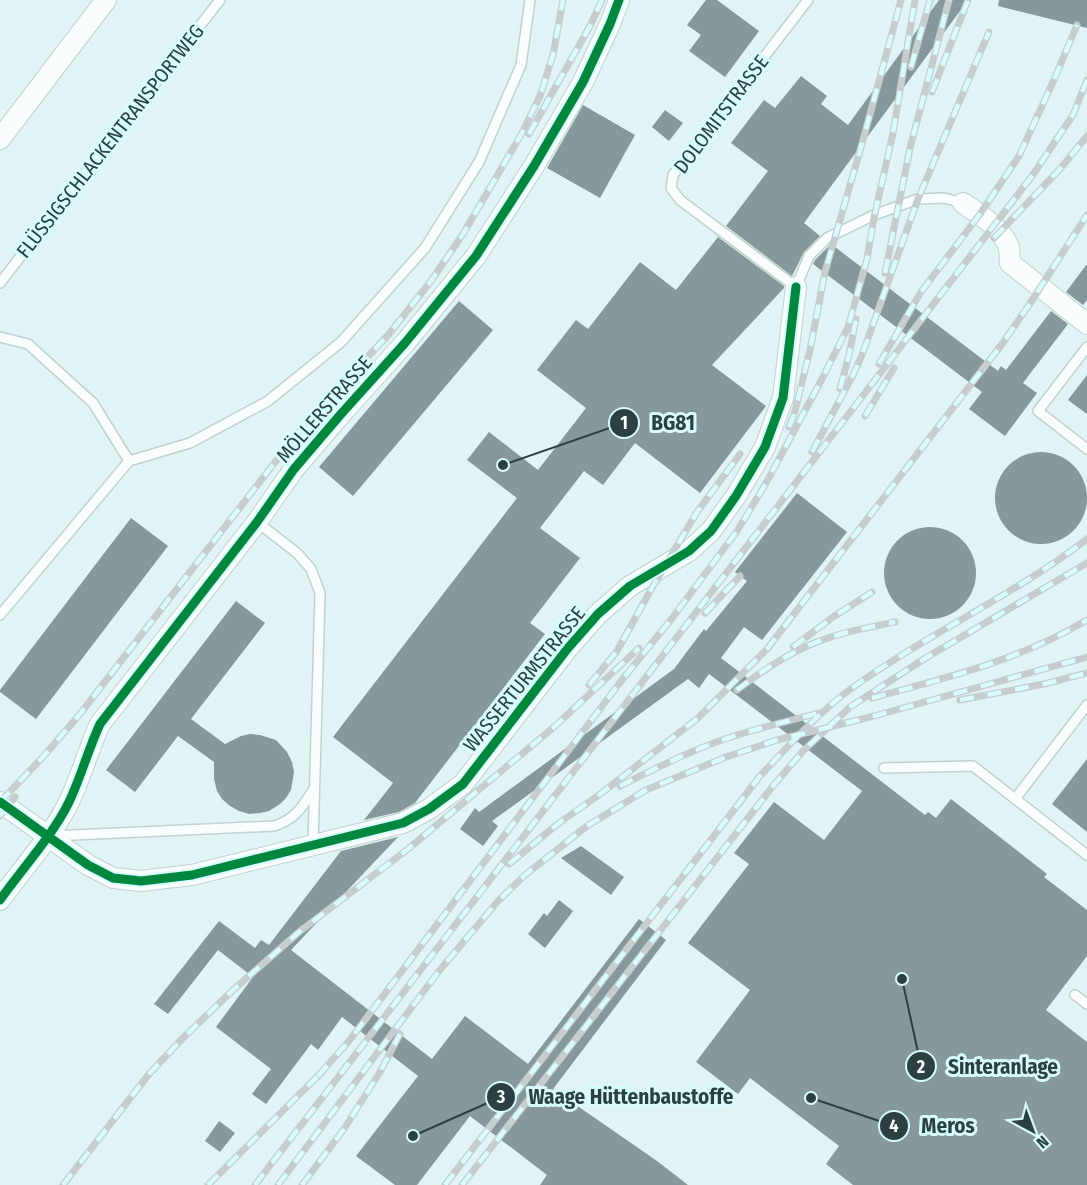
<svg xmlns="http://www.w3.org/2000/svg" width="1087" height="1185" font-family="'Fira Sans Condensed',sans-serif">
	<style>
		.building { fill: #869899 }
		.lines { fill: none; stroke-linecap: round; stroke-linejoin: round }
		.lane-casing { stroke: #bfd1d2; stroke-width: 12 }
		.street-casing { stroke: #bfd1d2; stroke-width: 22 }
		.lane { stroke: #fafdfe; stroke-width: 9 }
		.street { stroke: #fafdfe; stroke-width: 20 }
		.rail-casing { stroke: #c7cdce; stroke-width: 7 }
		.rail { stroke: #d7fcfe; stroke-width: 4.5; stroke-dasharray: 14; stroke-linecap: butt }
		.cycleway-casing { stroke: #d7fcfe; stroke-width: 13 }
		.cycleway { stroke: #00873e; stroke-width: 9 }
		.labels { text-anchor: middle; stroke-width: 6; stroke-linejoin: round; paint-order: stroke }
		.street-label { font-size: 20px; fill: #2d4041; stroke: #d7fcfe }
		.leader { fill: none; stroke: #2d4041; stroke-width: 2 }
		.callout-dot { fill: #2d4041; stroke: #d7fcfe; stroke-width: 2 }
		.mark-label { font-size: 18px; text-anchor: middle; font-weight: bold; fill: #fff }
		.callout-label { font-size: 21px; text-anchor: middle; font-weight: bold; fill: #2d4041; stroke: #d7fcfe; stroke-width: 6; stroke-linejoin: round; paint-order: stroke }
	</style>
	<rect width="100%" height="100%" fill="#e0f4f5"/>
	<g class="building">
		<path d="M706 0H717L759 31 725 77 689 51 701 35 687 25Z"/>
		<path d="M939 0H968L804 223 820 236 804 252 792 276 726 226 768 171 731 143 764 100 775 108 801 76 827 96 821 104 848 125Z"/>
		<path d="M999 0H1087V28L998 6Z"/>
		<path d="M583 105 635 135 600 198 547 168Z"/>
		<path d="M665 110 683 123 669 141 652 127Z"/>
		<path d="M718 237 784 286V288L712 365 766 406 700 493 635 443 603 485 584 471 540 528 580 558 530 623 545 634 415 803 399 812 364 820 393 783 333 737 517 498 467 460 489 432 538 470 586 408 537 370 576 320 588 329 640 262 676 290Z"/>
		<path d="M831 244 998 371 1001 366 1006 370 1051 311 1068 324 1023 383 1037 393 1005 436 969 409 982 392 813 264 815 260Z"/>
		<path d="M1087 264V300L1083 305 1066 292Z"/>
		<path d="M459 301 493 330 353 496 319 467Z"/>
		<path d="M1087 375V414L1068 400Z"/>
		<circle cx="1041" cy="498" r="46"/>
		<path d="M797 493 847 532 762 640 744 627 721 658 925 815 928 812 936 818 951 799 1047 874 1044 877 1087 910V956L1046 1010 1087 1042V1185H853L826 1164 839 1146 750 1078 738 1094 696 1062 750 990 688 943 749 864 734 853 774 802 824 840 862 791 709 674 699 688 688 679 492 821 498 826 483 846 460 829 475 808 479 812 674 669 704 629 706 631 747 581 735 572Z"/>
		<path d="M131 518 168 546 36 719 0 692V690Z"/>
		<circle cx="930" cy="573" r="46"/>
		<path d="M236 601 265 623 191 719 225 744 241 736 250 734 260 735 276 740 287 752 292 762 294 772 291 790 286 798 280 804 269 811 260 813 249 814 239 811 230 806 222 799 217 791 214 779V762L178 736 135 792 106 770Z"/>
		<path d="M1087 759V832L1052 804Z"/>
		<path d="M398 837 291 950 432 1059 465 1016 528 1064 639 919 666 940 553 1089 657 1161 688 1185H540L547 1175 470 1116 417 1185H395L356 1156 418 1076 342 1017 318 1050 311 1044 266 1104 252 1094 271 1069 216 1027 253 977 218 950 168 1014 154 1004 219 921 255 948 261 940 269 945 341 851Z"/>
		<path d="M581 846 624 877 611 895 561 858Z"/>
		<path d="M559 900 573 911 545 948 528 934 544 913 547 916Z"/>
		<path d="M219 1121 235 1133 220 1152 205 1141Z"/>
	</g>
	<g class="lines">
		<defs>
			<g id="lane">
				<path d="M808 0 673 175 671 188 680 200 796 287 809 256 827 238 874 215 918 199 944 198 963 203"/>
				<path d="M0 283 220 0"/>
				<path d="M0 337 28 344 93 403 129 461"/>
				<path d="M1087 347 1038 411 1087 449"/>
				<path d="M257 522 297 553 311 569 320 593 313 845"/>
				<path d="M0 615 129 461 190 443 268 401 341 342 425 248 479 162 521 65 530 0"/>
				<path d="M884 768 973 766 1087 855"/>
				<path d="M1015 799 1087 705"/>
				<path d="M51 836 274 826C296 819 302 807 314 789"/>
				<path d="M1075 995 1087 1004"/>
			</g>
			<g id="street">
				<path d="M0 139 106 0"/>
				<path d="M963 203C978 213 1004 230 1009 248 1010 253 1009 259 1010 263L1087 324"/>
				<path d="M0 802 88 865 113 878 141 881 192 875 403 823 429 809 463 784 568 648 598 614 630 586 689 551 711 531 736 496 765 447 783 398 796 287"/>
				<path d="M0 900C22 869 53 835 69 802 81 777 88 750 100 724L257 522 294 469 341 414 405 343 476 256 534 166 583 82 610 24 619 0"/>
			</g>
		</defs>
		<use href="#lane" class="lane-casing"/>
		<use href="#street" class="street-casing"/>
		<use href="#lane" class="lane"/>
		<use href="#street" class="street"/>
		<defs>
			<g id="rail">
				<path d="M911 67 930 0"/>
				<path d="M932 92 968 0"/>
				<path d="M529 134 590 26 602 0"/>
				<path d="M994 238 1060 169 1087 136"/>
				<path d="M885 273 910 148 949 0"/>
				<path d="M879 364 921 292 980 214 1019 156 1053 82 1077 25"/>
				<path d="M840 389 849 355 856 319"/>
				<path d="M865 416 894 368"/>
				<path d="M789 427 794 415 810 350 825 272 863 140 901 0"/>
				<path d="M812 452 853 375 862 355 918 199 989 32"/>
				<path d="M705 613 740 576"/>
				<path d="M793 647 833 617 872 592"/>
				<path d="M589 685 617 651 653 586 697 512 740 454"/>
				<path d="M737 690C758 674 781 658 805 647 833 634 865 628 895 622"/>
				<path d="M872 698C946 678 1020 660 1087 620"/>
				<path d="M960 700 1044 684 1087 673"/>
				<path d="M620 786C655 769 689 751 725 739 757 728 790 721 822 712"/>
				<path d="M0 802 42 758 80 714 303 426 389 334 431 281 463 234 522 133 540 96 553 55 563 0"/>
				<path d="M0 816 15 797"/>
				<path d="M509 864 559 823 603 792 698 718 767 649 1002 344 1029 305 1087 215"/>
				<path d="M318 1076 349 1041 618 685 673 617 737 531 765 485 822 379 848 327 867 259 874 218 893 133 915 0"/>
				<path d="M63 1185 149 1074 182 1039 232 991 299 932 408 849 554 727 639 648"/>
				<path d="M208 1185 323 1071"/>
				<path d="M255 1185 1032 176 1073 115 1087 80"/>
				<path d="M278 1185 439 971 498 901 525 875 587 826 646 790 726 757 777 740 874 716 1087 657"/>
				<path d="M302 1185 344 1129 380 1072 400 1034"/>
				<path d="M445 1185 760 776C789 745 818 713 852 688 927 634 1013 596 1087 539"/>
				<path d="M462 1185 773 786 802 752 850 707 924 659 1087 563"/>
			</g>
		</defs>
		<use href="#rail" class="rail-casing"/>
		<use href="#rail" class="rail"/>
		<defs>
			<g id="cycleway">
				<path d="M0 802 88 865 113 878 141 881 192 875 403 823 429 809 463 784 568 648 598 614 630 586 689 551 711 531 736 496 765 447 783 398 796 287"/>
				<path d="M0 900C22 869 53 835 69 802 81 777 88 750 100 724L257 522 294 469 341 414 405 343 476 256 534 166 583 82 610 24 619 0"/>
			</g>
		</defs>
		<use href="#cycleway" class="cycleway-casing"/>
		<use href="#cycleway" class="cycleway"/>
	</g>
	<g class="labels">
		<g class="street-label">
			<text transform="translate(721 114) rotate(-53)" y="7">DOLOMITSTRASSE</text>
			<text transform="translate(110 141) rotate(-52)" y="7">FLÜSSIGSCHLACKENTRANSPORTWEG</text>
			<text transform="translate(324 409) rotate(-49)" y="7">MÖLLERSTRASSE</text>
			<text transform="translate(524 679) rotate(-51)" y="7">WASSERTURMSTRASSE</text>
		</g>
	</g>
	<path class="leader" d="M503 465L624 423M902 979L921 1066M413 1136L501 1097M811 1098L894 1126"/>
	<g class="callout-dot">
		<circle cx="503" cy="465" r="6"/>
		<circle cx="902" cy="979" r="6"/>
		<circle cx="413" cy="1136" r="6"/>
		<circle cx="811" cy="1098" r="6"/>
		<circle cx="624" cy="423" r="15"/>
		<circle cx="921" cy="1066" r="15"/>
		<circle cx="501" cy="1097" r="15"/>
		<circle cx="894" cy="1126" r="15"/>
	</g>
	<g class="mark-label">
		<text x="624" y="429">1</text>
		<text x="921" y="1073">2</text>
		<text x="501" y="1103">3</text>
		<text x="894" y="1132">4</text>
	</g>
	<g class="callout-label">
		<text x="673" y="430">BG81</text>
		<text x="1003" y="1074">Sinteranlage</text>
		<text x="631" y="1104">Waage Hüttenbaustoffe</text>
		<text x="948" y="1133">Meros</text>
	</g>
	<g transform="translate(1033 1131) rotate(139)" stroke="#d7fcfe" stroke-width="4.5" paint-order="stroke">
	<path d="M0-4.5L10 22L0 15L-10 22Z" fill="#2d4041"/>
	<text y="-9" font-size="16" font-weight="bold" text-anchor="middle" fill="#2d4041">N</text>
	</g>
</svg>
